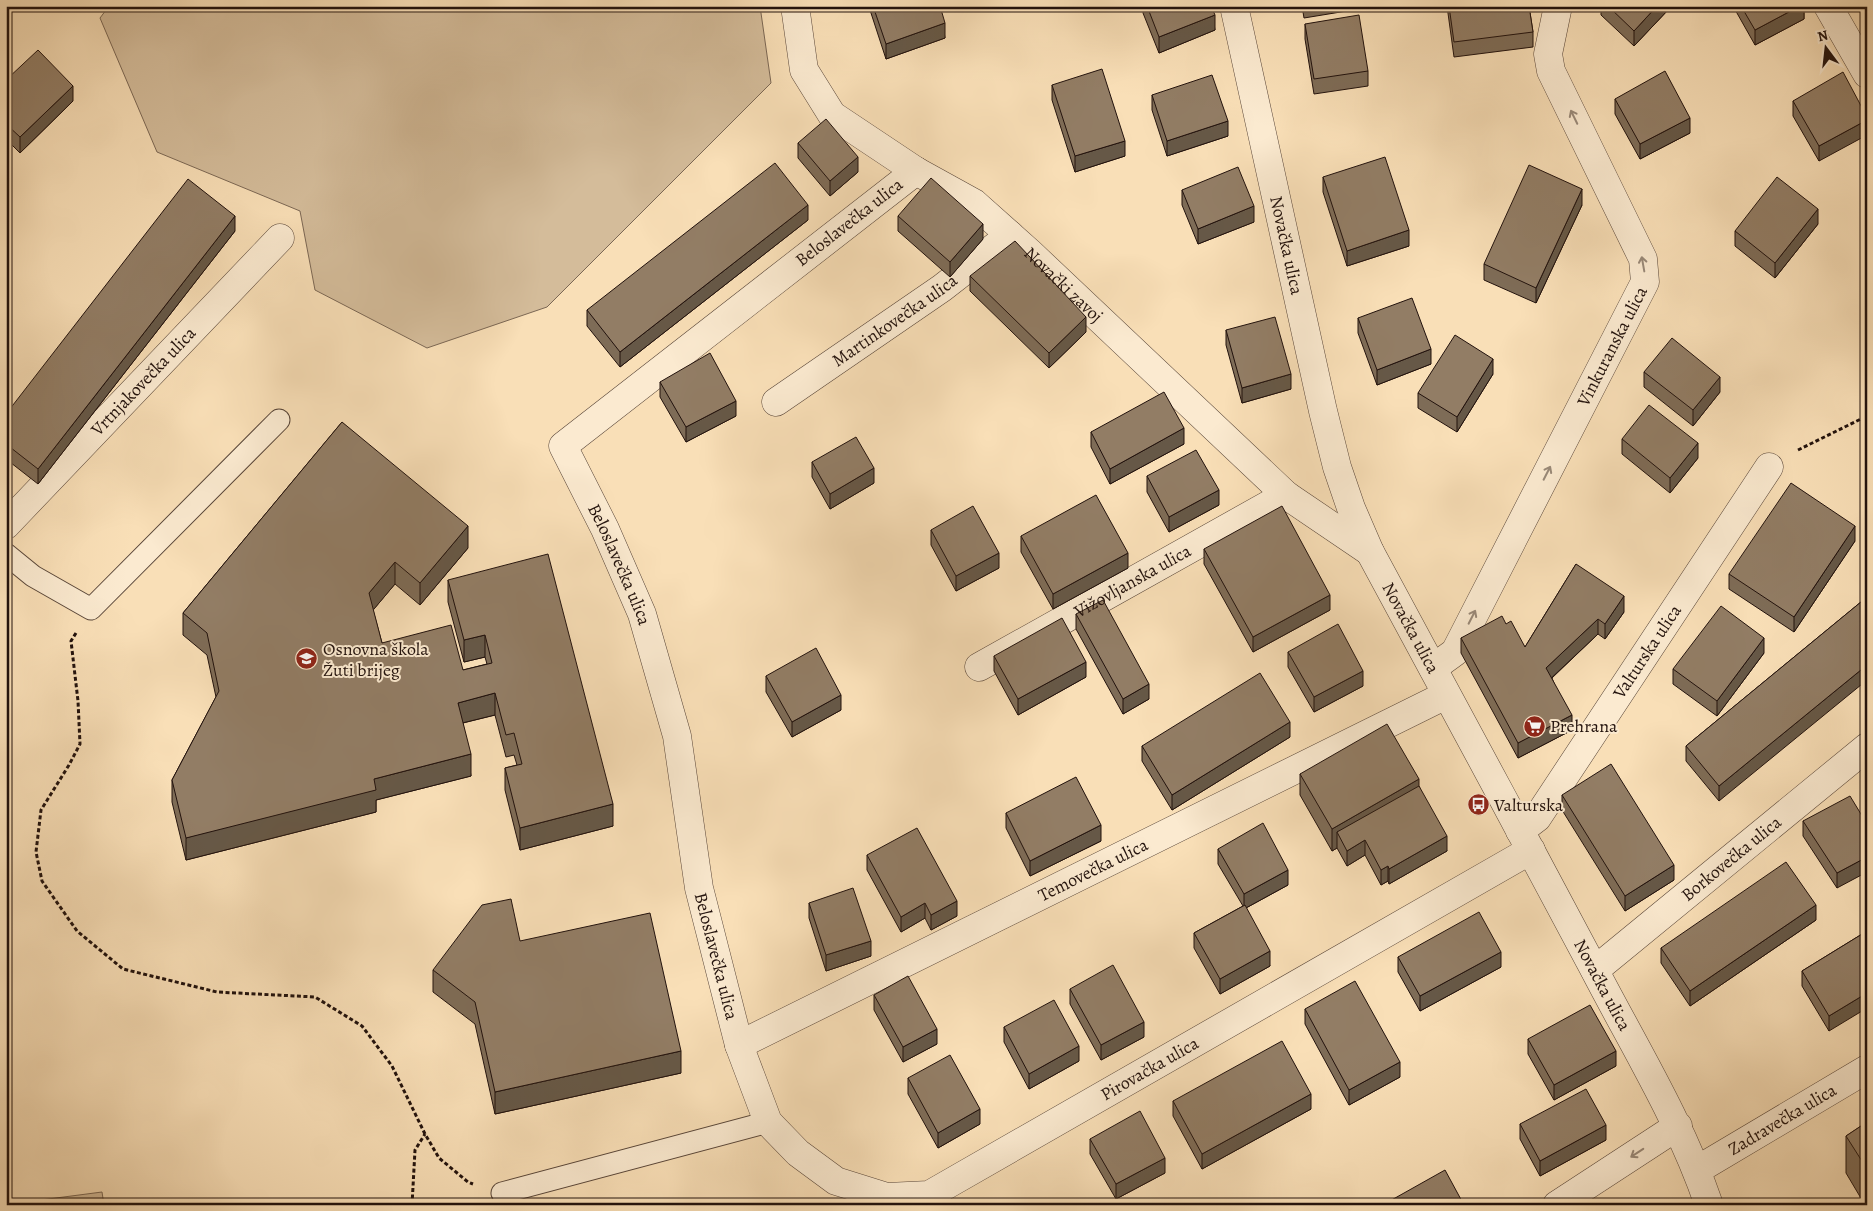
<svg xmlns="http://www.w3.org/2000/svg" width="1873" height="1211" font-family="Alegreya,serif">
	<style>
		.green { fill: #d4bc9a; stroke: #7b6754 }
		.lines { fill: none; stroke-linecap: round; stroke-linejoin: round }
		.service-casing { stroke: #584538; stroke-width: 23 }
		.minor-casing { stroke: #584538; stroke-width: 29 }
		.tertiary-casing { stroke: #584538; stroke-width: 29 }
		.path { stroke: #22120d; stroke-width: 3; stroke-dasharray: 4 2.5; stroke-linecap: butt }
		.service { stroke: #fbead0; stroke-width: 21 }
		.minor { stroke: #fbead0; stroke-width: 28 }
		.tertiary { stroke: #fbead0; stroke-width: 28 }
		.wall { fill: #7e6c57; stroke: #22120d }
		.shaded-wall { fill: #665847; stroke: #22120d }
		.building { fill: #927d65; stroke: #22120d }
		.oneway { stroke: #998978 }
		.labels { text-anchor: middle; stroke-width: 4; stroke-linejoin: round; paint-order: stroke }
		.street-label { font-size: 18px; fill: #22120d; stroke: #fbead0 }
		.poi-label { font-size: 18px; fill: #22120d; stroke: #fbead0; text-anchor: start }
	</style>
	<rect width="100%" height="100%" fill="#f9dfb7"/>
	<filter id="stains"><feTurbulence type="fractalNoise" baseFrequency=".004" numOctaves="4"/><feColorMatrix values="0 0 0 0 .2 0 0 0 0 .09 0 0 0 0 .02 0 0 0 .5 -.17"/></filter>
	<radialGradient id="worn" r=".72"><stop offset=".6" stop-color="#630" stop-opacity="0"/><stop offset="1" stop-color="#630" stop-opacity=".3"/></radialGradient>
	<g class="green">
		<path d="M109 6H760L771 83 547 307 427 348 315 290 300 211 157 152 100 18Z"/>
		<path d="M102 1192 104 1205H33V1201Z"/>
	</g>
	<g class="lines">
		<defs>
			<g id="service">
				<path d="M6 554 33 576 91 609 279 420"/>
				<path d="M502 1193 768 1122"/>
			</g>
			<g id="minor">
				<path id="s1" d="M795 6 804 70 832 115 916 171 974 203 1030 253 1286 495 1370 552"/>
				<path d="M1828 6 1867 74"/>
				<path id="s2" d="M916 171 563 446 605 529 642 614 677 736 699 888 739 1045 768 1122 798 1153 836 1181 887 1197 929 1195 1531 850"/>
				<path id="s3" d="M776 402 942 288 1010 235"/>
				<path id="s4" d="M6 525 280 238"/>
				<path id="s5" d="M979 667 1286 495"/>
				<path id="s6" d="M1433 668 1455 652 1645 282 1643 259 1551 71 1548 54 1558 6"/>
				<path id="s7" d="M1520 831 1537 818 1769 467"/>
				<path id="s8" d="M1595 970 1867 747"/>
				<path id="s9" d="M739 1045 1446 695"/>
				<path id="s10" d="M1697 1170 1867 1069"/>
				<path d="M1557 1205 1678 1126"/>
			</g>
			<g id="tertiary">
				<path id="s11" d="M1234 6 1323 411 1337 467 1351 508 1370 552C1445 691 1521 831 1595 971 1635 1048 1681 1122 1709 1205"/>
			</g>
		</defs>
		<use href="#service" class="service-casing"/>
		<use href="#minor" class="minor-casing"/>
		<use href="#tertiary" class="tertiary-casing"/>
		<g class="path">
			<path d="M1798 450 1867 416"/>
			<path d="M76 633 71 641 78 701 80 744 69 765 41 810 36 852 42 881 77 931 123 969 217 992 315 997 362 1026 392 1066 425 1134 439 1158 468 1182 473 1184"/>
			<path d="M412 1205 415 1150 425 1134"/>
		</g>
		<use href="#service" class="service"/>
		<use href="#minor" class="minor"/>
		<use href="#tertiary" class="tertiary"/>
	</g>
	<g class="wall">
		<path d="M870 6H940L945 38 886 59 870 10Z"/>
		<path d="M1143 6H1211L1215 30 1159 53 1143 13Z"/>
		<path d="M1302 6H1359V9L1304 18Z"/>
		<path d="M1447 6H1529L1533 32V47L1454 57Z"/>
		<path d="M1601 6H1668V10L1634 46 1601 15Z"/>
		<path d="M1733 6H1804V19L1755 45Z"/>
		<path d="M1305 24 1368 71V86L1314 94 1305 39Z"/>
		<path d="M6 80 73 101 20 153 6 139Z"/>
		<path d="M1052 85 1125 156 1075 172 1052 100Z"/>
		<path d="M1152 95 1228 136 1167 156 1152 110Z"/>
		<path d="M1615 99 1690 133 1640 159 1615 114Z"/>
		<path d="M1793 101 1867 117 1819 161 1793 116Z"/>
		<path d="M798 143 858 172 830 196 798 158Z"/>
		<path d="M1323 177 1409 246 1347 266 1323 192Z"/>
		<path d="M1182 190 1254 222 1198 244 1182 205Z"/>
		<path d="M1582 205 1536 303 1484 280V264Z"/>
		<path d="M898 216 983 239 950 277 898 231Z"/>
		<path d="M808 220 620 367 587 326V310Z"/>
		<path d="M1818 224 1775 278 1735 246V231Z"/>
		<path d="M235 231 38 484 6 459V414Z"/>
		<path d="M970 276 1086 332 1049 368 970 291Z"/>
		<path d="M1358 318 1431 364 1377 385 1358 333Z"/>
		<path d="M1226 330 1291 389 1242 403 1226 345Z"/>
		<path d="M1644 372 1720 392 1693 426 1644 387Z"/>
		<path d="M1493 374 1457 432 1418 408V393Z"/>
		<path d="M660 382 736 416 686 442 660 397Z"/>
		<path d="M342 422 468 548 420 605 395 584 373 610 382 643 463 670 487 664 485 657 464 662 448 602V580L613 826 520 850 505 790V768L517 765 514 755 506 757 495 715 463 723 471 776 376 800V812L186 860 172 802V780L216 697 207 655 183 635V613Z"/>
		<path d="M1091 432 1184 444 1110 484 1091 447Z"/>
		<path d="M1622 439 1698 458 1670 493 1622 454Z"/>
		<path d="M812 462 874 483 830 509 812 477Z"/>
		<path d="M1147 476 1219 505 1169 532 1147 492Z"/>
		<path d="M931 530 999 568 956 591 931 545Z"/>
		<path d="M1021 536 1128 568 1053 609 1021 552Z"/>
		<path d="M1855 541 1794 632 1729 589V574Z"/>
		<path d="M1204 549 1330 610 1253 652 1204 564Z"/>
		<path d="M1576 564 1624 612 1605 639 1598 634 1552 678 1572 730 1518 758 1461 653V638L1506 624 1525 647Z"/>
		<path d="M1867 597 1719 801 1686 761V746Z"/>
		<path d="M1076 614 1149 699 1123 714 1076 629Z"/>
		<path d="M1288 652 1363 686 1314 712 1288 667Z"/>
		<path d="M1764 653 1717 716 1673 684V669Z"/>
		<path d="M994 656 1086 677 1018 715 994 671Z"/>
		<path d="M766 676 841 710 792 737 766 692Z"/>
		<path d="M1290 737 1172 810 1142 761V746Z"/>
		<path d="M1300 774 1419 786 1447 851 1389 884 1388 881 1381 885 1365 855 1347 866 1337 848 1332 851 1300 795Z"/>
		<path d="M1562 795 1674 880 1625 911 1562 810Z"/>
		<path d="M1006 813 1101 841 1030 876 1006 828Z"/>
		<path d="M1803 821 1867 824 1837 888 1803 836Z"/>
		<path d="M1218 849 1288 885 1246 908 1270 966 1220 994 1194 948V933L1243 906 1218 864Z"/>
		<path d="M867 855 957 916 931 930 925 918 901 932 867 870Z"/>
		<path d="M809 903 871 956 826 971 809 918Z"/>
		<path d="M1816 920 1690 1006 1661 963V948Z"/>
		<path d="M1867 931 1829 1031 1802 986V971Z"/>
		<path d="M520 941 681 1073 495 1114 475 1024 433 992V970Z"/>
		<path d="M1398 957 1501 967 1420 1011 1398 972Z"/>
		<path d="M1070 989 1144 1037 1101 1060 1070 1004Z"/>
		<path d="M874 995 937 1044 903 1062 874 1010Z"/>
		<path d="M1305 1009 1400 1077 1349 1105 1305 1024Z"/>
		<path d="M1004 1027 1079 1061 1029 1089 1004 1042Z"/>
		<path d="M1528 1039 1616 1066 1554 1100 1528 1054Z"/>
		<path d="M908 1078 980 1124 938 1148 908 1094Z"/>
		<path d="M1173 1101 1311 1109 1202 1169 1173 1116Z"/>
		<path d="M1867 1122V1205H1865L1846 1173V1136Z"/>
		<path d="M1520 1124 1606 1140 1540 1176 1520 1139Z"/>
		<path d="M1090 1139 1165 1173 1116 1199 1090 1154Z"/>
	</g>
	<g class="shaded-wall">
		<path d="M1657 6H1668V10L1634 46V31Z"/>
		<path d="M1800 6H1804V19L1755 45V30Z"/>
		<path d="M1215 15V30L1159 53V37Z"/>
		<path d="M945 23V38L886 59V44Z"/>
		<path d="M73 86V101L20 153V137Z"/>
		<path d="M1690 118V133L1640 159V144Z"/>
		<path d="M1867 120V135L1819 161V146Z"/>
		<path d="M1228 121V136L1167 156V141Z"/>
		<path d="M1125 141V156L1075 172V156Z"/>
		<path d="M858 157V172L830 196V181Z"/>
		<path d="M1582 189V205L1536 303V288Z"/>
		<path d="M808 205V220L620 367V352Z"/>
		<path d="M1254 206V222L1198 244V229Z"/>
		<path d="M1818 209V224L1775 278V263Z"/>
		<path d="M235 216V231L38 484V469Z"/>
		<path d="M983 224V239L950 277V262Z"/>
		<path d="M1409 230V246L1347 266V251Z"/>
		<path d="M1086 317V332L1049 368V353Z"/>
		<path d="M1431 349V364L1377 385V370Z"/>
		<path d="M1493 359V374L1457 432V417Z"/>
		<path d="M1291 374V389L1242 403V388Z"/>
		<path d="M1720 377V392L1693 426V410Z"/>
		<path d="M736 401V416L686 442V427Z"/>
		<path d="M1184 428V444L1110 484V469Z"/>
		<path d="M1698 443V458L1670 493V478Z"/>
		<path d="M874 468V483L830 509V494Z"/>
		<path d="M1219 490V505L1169 532V517Z"/>
		<path d="M468 526V548L420 605V583Z"/>
		<path d="M1855 526V541L1794 632V617Z"/>
		<path d="M999 553V568L956 591V576Z"/>
		<path d="M1128 553V568L1053 609V594Z"/>
		<path d="M395 562V584L369 615V593Z"/>
		<path d="M1330 595V610L1253 652V637Z"/>
		<path d="M1624 596V612L1605 639V624Z"/>
		<path d="M1598 619V634L1546 683V668Z"/>
		<path d="M485 635V657L464 662V640Z"/>
		<path d="M1764 638V653L1717 716V701Z"/>
		<path d="M1086 662V677L1018 715V699Z"/>
		<path d="M1867 665V680L1719 801V786Z"/>
		<path d="M1363 671V686L1314 712V697Z"/>
		<path d="M1149 684V699L1123 714V699Z"/>
		<path d="M495 693V715L458 724V703Z"/>
		<path d="M841 695V710L792 737V722Z"/>
		<path d="M1572 715V730L1518 758V743Z"/>
		<path d="M1290 722V737L1172 810V795Z"/>
		<path d="M471 754V776L376 800V812L186 860V838L374 779Z"/>
		<path d="M1419 779V801L1337 832V848L1332 851V829Z"/>
		<path d="M613 804V826L520 850V828Z"/>
		<path d="M1101 825V841L1030 876V861Z"/>
		<path d="M1447 836V851L1389 884V869Z"/>
		<path d="M1365 840V855L1347 866V851Z"/>
		<path d="M1867 857V872L1837 888V873Z"/>
		<path d="M1674 865V880L1625 911V896Z"/>
		<path d="M1388 866V881L1381 885V870Z"/>
		<path d="M1288 870V885L1244 909V894Z"/>
		<path d="M957 901V916L931 930V915Z"/>
		<path d="M925 903V918L901 932V917Z"/>
		<path d="M1816 905V920L1690 1006V991Z"/>
		<path d="M871 941V956L826 971V955Z"/>
		<path d="M1270 951V966L1220 994V979Z"/>
		<path d="M1501 952V967L1420 1011V996Z"/>
		<path d="M1867 993V1008L1829 1031V1016Z"/>
		<path d="M1144 1022V1037L1101 1060V1045Z"/>
		<path d="M937 1029V1044L903 1062V1047Z"/>
		<path d="M1079 1046V1061L1029 1089V1074Z"/>
		<path d="M681 1051V1073L495 1114V1092Z"/>
		<path d="M1616 1051V1066L1554 1100V1085Z"/>
		<path d="M1400 1062V1077L1349 1105V1090Z"/>
		<path d="M1311 1094V1109L1202 1169V1154Z"/>
		<path d="M980 1109V1124L938 1148V1133Z"/>
		<path d="M1606 1125V1140L1540 1176V1161Z"/>
		<path d="M1165 1158V1173L1116 1199V1184Z"/>
	</g>
	<g class="building">
		<path d="M873 6H940L945 23 886 44Z"/>
		<path d="M1147 6H1211L1215 15 1159 37Z"/>
		<path d="M1449 6H1529L1533 32 1454 42Z"/>
		<path d="M1608 6H1657L1634 31Z"/>
		<path d="M1741 6H1800L1755 30Z"/>
		<path d="M1359 15 1368 71 1314 79 1305 24Z"/>
		<path d="M38 50 73 86 20 137 6 124V80Z"/>
		<path d="M1102 69 1125 141 1075 156 1052 85Z"/>
		<path d="M1665 71 1690 118 1640 144 1615 99Z"/>
		<path d="M1843 72 1867 117V120L1819 146 1793 101Z"/>
		<path d="M1212 75 1228 121 1167 141 1152 95Z"/>
		<path d="M826 119 858 157 830 181 798 143Z"/>
		<path d="M1385 157 1409 230 1347 251 1323 177Z"/>
		<path d="M775 163 808 205 620 352 587 310Z"/>
		<path d="M1529 165 1582 189 1536 288 1484 264Z"/>
		<path d="M1238 167 1254 206 1198 229 1182 190Z"/>
		<path d="M1777 177 1818 209 1775 263 1735 231Z"/>
		<path d="M931 178 983 224 950 262 898 216Z"/>
		<path d="M188 179 235 216 38 469 6 444V414Z"/>
		<path d="M1015 241 1086 317 1049 353 970 276Z"/>
		<path d="M1412 298 1431 349 1377 370 1358 318Z"/>
		<path d="M1275 317 1291 374 1242 388 1226 330Z"/>
		<path d="M1455 335 1493 359 1457 417 1418 393Z"/>
		<path d="M1672 338 1720 377 1693 410 1644 372Z"/>
		<path d="M710 353 736 401 686 427 660 382Z"/>
		<path d="M1164 392 1184 428 1110 469 1091 432Z"/>
		<path d="M1649 405 1698 443 1670 478 1622 439Z"/>
		<path d="M342 422 468 526 420 583 395 562 369 593 382 643 451 625 463 670 492 663 485 635 464 640 448 580 548 554 613 804 520 828 505 768 522 764 514 733 506 735 495 693 458 703 471 754 374 779 376 790 186 838 172 780 219 691 207 633 183 613Z"/>
		<path d="M856 437 874 468 830 494 812 462Z"/>
		<path d="M1196 450 1219 490 1169 517 1147 476Z"/>
		<path d="M1791 483 1855 526 1794 617 1729 574Z"/>
		<path d="M1096 495 1128 553 1053 594 1021 536Z"/>
		<path d="M973 506 999 553 956 576 931 530Z"/>
		<path d="M1282 506 1330 595 1253 637 1204 549Z"/>
		<path d="M1576 564 1624 596 1605 624 1598 619 1546 668 1572 715 1518 743 1461 638 1502 616 1506 624 1511 621 1525 647Z"/>
		<path d="M1867 597V665L1719 786 1686 746Z"/>
		<path d="M1103 600 1149 684 1123 699 1076 614Z"/>
		<path d="M1721 606 1764 638 1717 701 1673 669Z"/>
		<path d="M1062 618 1086 662 1018 699 994 656Z"/>
		<path d="M1338 624 1363 671 1314 697 1288 652Z"/>
		<path d="M816 648 841 695 792 722 766 676Z"/>
		<path d="M1260 673 1290 722 1172 795 1142 746Z"/>
		<path d="M1387 724 1419 779 1332 829 1300 774Z"/>
		<path d="M1611 764 1674 865 1625 896 1562 795Z"/>
		<path d="M1076 777 1101 825 1030 861 1006 813Z"/>
		<path d="M1419 786 1447 836 1389 869 1388 866 1381 870 1365 840 1347 851 1337 832Z"/>
		<path d="M1850 796 1867 824V857L1837 873 1803 821Z"/>
		<path d="M1263 823 1288 870 1244 894 1218 849Z"/>
		<path d="M917 828 957 901 931 915 925 903 901 917 867 855Z"/>
		<path d="M1786 862 1816 905 1690 991 1661 948Z"/>
		<path d="M853 888 871 941 826 955 809 903Z"/>
		<path d="M511 899 520 941 650 913 681 1051 495 1092 475 1002 433 970 482 905Z"/>
		<path d="M1245 905 1270 951 1220 979 1194 933Z"/>
		<path d="M1479 912 1501 952 1420 996 1398 957Z"/>
		<path d="M1867 931V993L1829 1016 1802 971Z"/>
		<path d="M1113 965 1144 1022 1101 1045 1070 989Z"/>
		<path d="M908 976 937 1029 903 1047 874 995Z"/>
		<path d="M1355 981 1400 1062 1349 1090 1305 1009Z"/>
		<path d="M1054 1000 1079 1046 1029 1074 1004 1027Z"/>
		<path d="M1590 1005 1616 1051 1554 1085 1528 1039Z"/>
		<path d="M1282 1041 1311 1094 1202 1154 1173 1101Z"/>
		<path d="M950 1055 980 1109 938 1133 908 1078Z"/>
		<path d="M1586 1089 1606 1125 1540 1161 1520 1124Z"/>
		<path d="M1140 1111 1165 1158 1116 1184 1090 1139Z"/>
		<path d="M1867 1122V1169L1846 1136Z"/>
		<path d="M1445 1170 1464 1205H1389L1388 1202Z"/>
	</g>
	<defs><path id="oneway-shaft" d="M-6 0H5M1.5-3L5.5 0L1.5 3" fill="none" stroke-width="1.6" stroke-linecap="round" stroke-linejoin="round" transform="scale(1.25)"/></defs>
	<g class="oneway">
		<use href="#oneway-shaft" transform="translate(1574 117) rotate(-116)"/>
		<use href="#oneway-shaft" transform="translate(1643 264) rotate(-100)"/>
		<use href="#oneway-shaft" transform="translate(1547 473) rotate(-63)"/>
		<use href="#oneway-shaft" transform="translate(1472 617) rotate(-63)"/>
		<use href="#oneway-shaft" transform="translate(1637 1153) rotate(147)"/>
	</g>
	<defs>
		<symbol id="school-disc" viewBox="-11 -11 22 22"><circle r="9.5" fill="#8f2418" stroke="#fbead0"/><path d="M0-5L7-2L0 1L-7-2ZM-4 1L0 2.5L4 1V4Q0 6-4 4Z" fill="#fff"/></symbol>
		<symbol id="supermarket-disc" viewBox="-11 -11 22 22"><circle r="9.5" fill="#8f2418" stroke="#fbead0"/><path d="M-6-5.5h2.5l.6 2H6L4.5 2H-2.5L-4.4-4H-6ZM-1.5 3.2a1.3 1.3 0 1 0 .1 0ZM3 3.2a1.3 1.3 0 1 0 .1 0Z" fill="#fff"/></symbol>
		<symbol id="bus-disc" viewBox="-11 -11 22 22"><circle r="9.5" fill="#8f2418" stroke="#fbead0"/><path d="M-5-6H5V4H4V6H2V4H-2V6H-4V4H-5ZM-3.5-4V0h7V-4ZM-3.5 1.2v1.5H-2V1.2ZM2 1.2v1.5H3.5V1.2Z" fill="#fff"/></symbol>
	</defs>
	<g fill-rule="evenodd">
		<use href="#school-disc" x="294" y="646" width="25" height="25"/>
		<use href="#supermarket-disc" x="1522" y="714" width="25" height="25"/>
		<use href="#bus-disc" x="1466" y="792" width="25" height="25"/>
	</g>
	<g class="labels">
		<g class="street-label">
			<text transform="translate(849 222) rotate(-38)" y="6">Beloslavečka ulica</text>
			<text dy="6" stroke="none"><textPath href="#s11" startOffset="245">Novačka ulica</textPath></text>
			<text dy="6" stroke="none"><textPath href="#s1" startOffset="406">Novački zavoj</textPath></text>
			<text dy="6" stroke="none"><textPath href="#s3" startOffset="144">Martinkovečka ulica</textPath></text>
			<text dy="6" stroke="none"><textPath href="#s6" startOffset="371">Vinkuranska ulica</textPath></text>
			<text dy="6" stroke="none"><textPath href="#s4" startOffset="199">Vrtnjakovečka ulica</textPath></text>
			<text dy="6" stroke="none"><textPath href="#s2" startOffset="579">Beloslavečka ulica</textPath></text>
			<text dy="6" stroke="none"><textPath href="#s5" startOffset="176">Vižovljanska ulica</textPath></text>
			<text dy="6" stroke="none"><textPath href="#s11" startOffset="650">Novačka ulica</textPath></text>
			<text dy="6" stroke="none"><textPath href="#s7" startOffset="221">Valturska ulica</textPath></text>
			<text dy="6" stroke="none"><textPath href="#s8" startOffset="176">Borkovečka ulica</textPath></text>
			<text dy="6" stroke="none"><textPath href="#s9" startOffset="395">Temovečka ulica</textPath></text>
			<text dy="6" stroke="none"><textPath href="#s2" startOffset="984">Beloslavečka ulica</textPath></text>
			<text dy="6" stroke="none"><textPath href="#s11" startOffset="1055">Novačka ulica</textPath></text>
			<text dy="6" stroke="none"><textPath href="#s2" startOffset="1598">Pirovačka ulica</textPath></text>
			<text dy="6" stroke="none"><textPath href="#s10" startOffset="99">Zadravečka ulica</textPath></text>
		</g>
		<g class="poi-label">
			<text x="323" y="655">Osnovna škola<tspan x="323" dy="21">Žuti brijeg</tspan></text>
			<text x="1550" y="732">Prehrana</text>
			<text x="1494" y="811">Valturska</text>
		</g>
	</g>
	<rect width="1873" height="1211" fill="none" stroke="#f9dfb7" stroke-width="25"/>
	<rect x="8" y="8" width="1858" height="1196" fill="none" stroke="#22120d" stroke-width="2.5"/>
	<rect x="12" y="12" width="1848" height="1186" fill="none" stroke="#22120d"/>
	<g transform="translate(1826 48) rotate(345)" stroke="#fbead0" stroke-width="4" paint-order="stroke">
	<path d="M0-4L9 19L0 12L-9 19Z" fill="#22120d"/>
	<text y="-8" font-size="14" font-weight="bold" text-anchor="middle" fill="#22120d">N</text>
	</g>
	<rect width="100%" height="100%" filter="url(#stains)"/>
	<rect width="100%" height="100%" fill="url(#worn)"/>
</svg>
